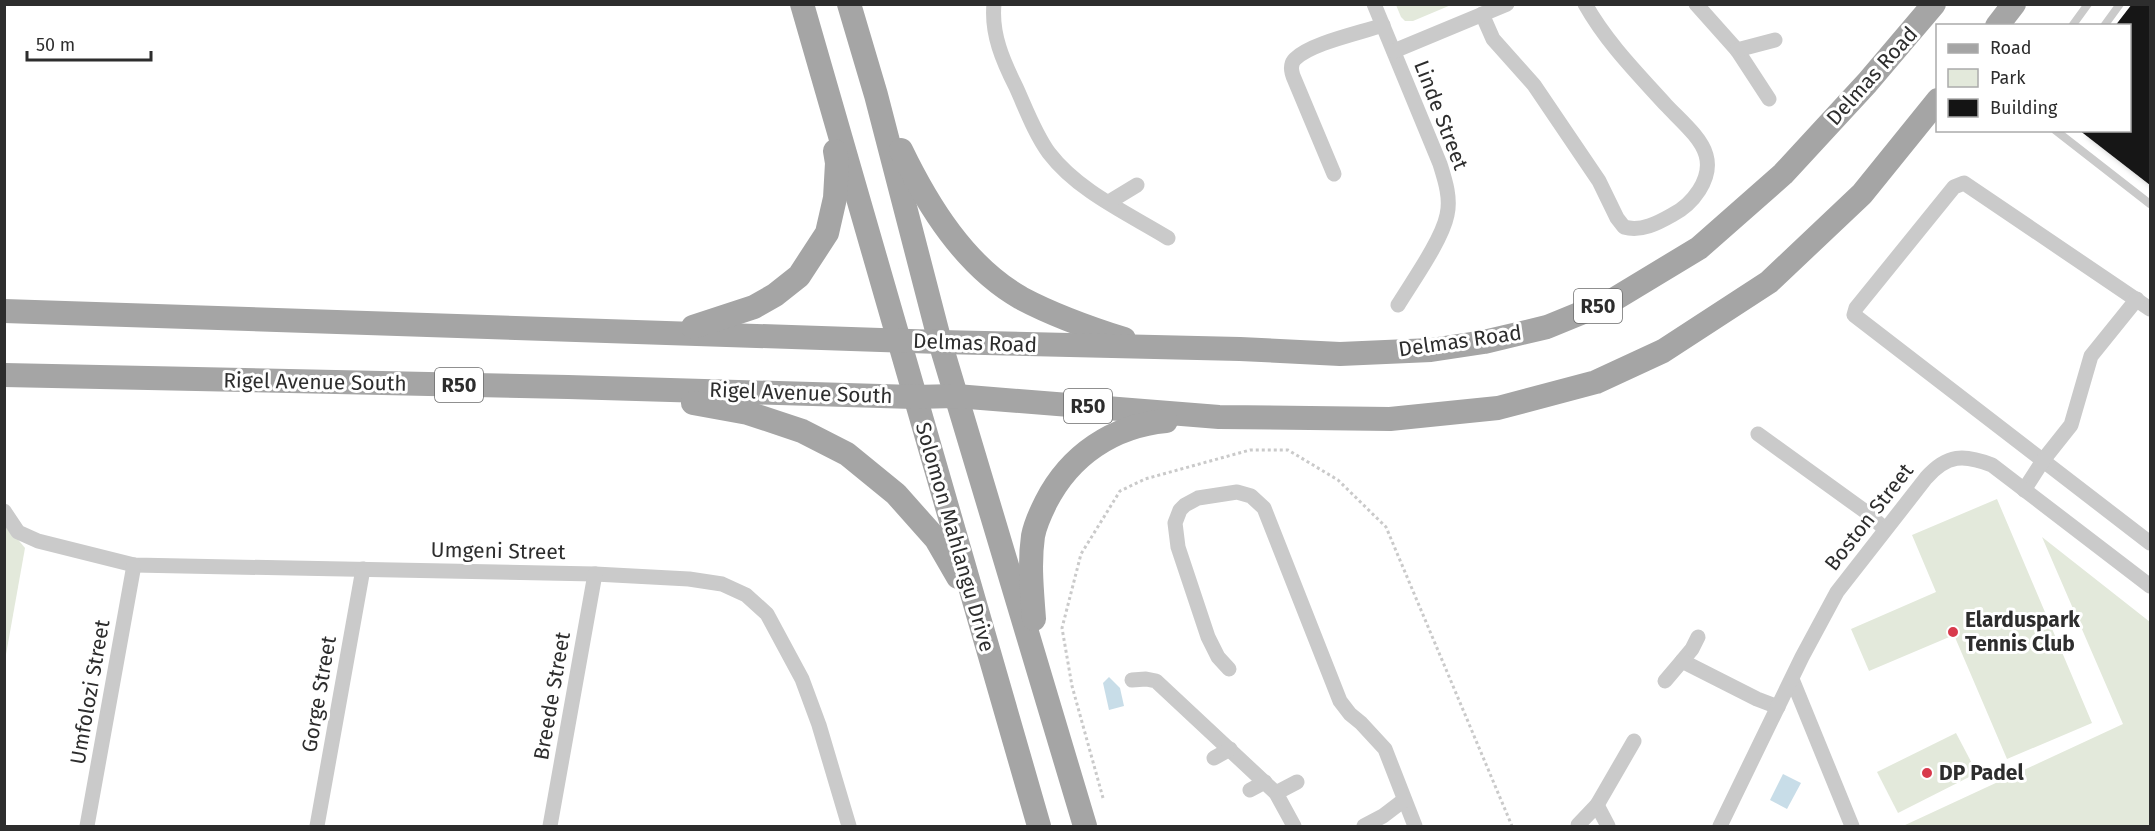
<svg xmlns="http://www.w3.org/2000/svg" width="2155" height="831" font-family="'Fira Sans',sans-serif">
	<style>
		.green { fill: #e3e9db }
		.water { fill: #c8dde8 }
		.building { fill: #141414; filter: url(#shadow) }
		.lines { fill: none; stroke-linecap: round; stroke-linejoin: round }
		.path { stroke: #cacaca; stroke-width: 3; stroke-dasharray: 3 3; stroke-linecap: butt }
		.service { stroke: #cacaca; stroke-width: 8 }
		.minor { stroke: #cacaca; stroke-width: 15 }
		.primary { stroke: #a5a5a5; stroke-width: 24 }
		.poi-dot { fill: #d83a4c; stroke: #fff; stroke-width: 2 }
		.labels { text-anchor: middle; stroke-width: 6; stroke-linejoin: round; paint-order: stroke }
		.shield { fill: #fff; stroke: #6c6c6c; stroke-width: 1.5 }
		.shield-label { font-size: 20px; font-weight: bold; fill: #2d2d2d }
		.street-label { font-size: 21px; fill: #2d2d2d; stroke: #fff }
		.poi-label { font-size: 21px; font-weight: bold; fill: #2d2d2d; stroke: #fff; text-anchor: start }
	</style>
	<defs>
		<filter id="shadow"><feDropShadow dx="6" dy="4" stdDeviation="3" flood-color="#0004"/></filter>
	</defs>
	<rect width="100%" height="100%" fill="#fff"/>
	<g class="green">
		<path d="M1396 5H1451L1413 21H1405L1401 17Z"/>
		<path d="M1997 499 2092 723 2007 759 1954 635 1869 671 1851 629 1936 592 1912 535Z"/>
		<path d="M5 524 25 548 5 660Z"/>
		<path d="M2042 537 2150 622V826H1903L2123 724Z"/>
		<path d="M1956 733 1977 773 1898 813 1877 772Z"/>
	</g>
	<g class="water">
		<path d="M1109 677 1120 688 1124 706 1109 710 1103 683Z"/>
		<path d="M1783 774 1801 783 1787 809 1770 800Z"/>
	</g>
	<path class="building" d="M2132 4H2150V185L2079 130H2130V26H2115Z"/>
	<g class="lines">
		<path class="path" d="M1103 798 1072 686 1062 628 1081 554 1120 491 1145 479 1250 450H1288L1338 480 1386 527 1512 826"/>
		<g class="service">
			<path d="M2072 26 2088 4"/>
			<path d="M2104 26 2120 4"/>
			<path d="M2055 130 2150 204"/>
		</g>
		<g class="minor">
			<path d="M994 4C991 34 1003 61 1016 87 1026 109 1035 134 1049 153 1078 191 1127 213 1168 238"/>
			<path d="M1374 4 1440 164C1445 180 1451 198 1447 215 1442 240 1412 282 1398 305"/>
			<path d="M1696 4 1737 50 1769 99"/>
			<path d="M1482 14 1493 39 1534 85 1599 181 1617 218 1624 227C1641 232 1658 223 1672 215 1692 205 1713 179 1706 155 1701 137 1679 119 1666 105 1637 73 1607 43 1585 4"/>
			<path d="M1737 50 1775 40"/>
			<path d="M1394 51 1507 4"/>
			<path d="M1334 174 1293 76C1291 70 1290 64 1295 59 1311 43 1360 33 1383 25"/>
			<path d="M1109 202 1137 185"/>
			<path d="M2150 309 1964 183 1954 187 1856 308 1854 315 2150 543"/>
			<path d="M1758 434 1866 512 1885 529"/>
			<path d="M2024 490 2044 459 2071 425 2091 356 2137 299"/>
			<path d="M4 511 18 532 38 541 134 565 595 574 689 579 722 584 746 595 767 614 802 679 819 725 849 826"/>
			<path d="M1682 661 1692 649 1698 637"/>
			<path d="M1229 669 1218 657 1208 637 1178 547 1175 523 1180 510 1185 505 1198 498 1237 492 1251 496 1264 508 1340 701 1350 714 1361 723 1385 749 1415 826"/>
			<path d="M1792 679 1852 826"/>
			<path d="M1132 680 1146 679 1156 681 1276 793 1294 826"/>
			<path d="M1665 681 1682 661 1757 699 1778 707"/>
			<path d="M1214 758 1230 749"/>
			<path d="M1250 790 1265 782"/>
			<path d="M1276 793 1297 782"/>
			<path d="M1597 805 1608 826"/>
			<path d="M1578 825 1597 805 1634 741"/>
			<path d="M87 826 134 565"/>
			<path d="M317 826 363 569"/>
			<path d="M550 826 595 574"/>
			<path d="M1364 826 1383 816 1404 800"/>
			<path d="M1720 826 1802 657 1837 592 1926 478C1947 454 1964 454 1992 465L2150 586"/>
		</g>
		<g class="primary">
			<path d="M802 4 1039 826"/>
			<path d="M849 4 876 95 940 342 1085 826"/>
			<path d="M1997 26 2014 4"/>
			<path d="M901 150C928 206 965 266 1021 298 1053 315 1089 328 1124 339"/>
			<path d="M4 311 940 342 1240 349 1340 354 1431 350 1484 342 1547 327 1613 300 1699 248 1783 174 1867 83 1934 4"/>
			<path d="M693 327 754 307 775 295 799 276 827 233 835 198 837 163 835 151"/>
			<path d="M4 375 568 387 914 397 956 396 1219 417 1390 419 1498 408 1596 382 1663 351 1769 282 1862 194 1938 100"/>
			<path d="M693 403 748 413 802 431 847 454 896 494 936 539 958 577"/>
			<path d="M1034 619C1032 591 1029 564 1033 536 1035 525 1041 512 1046 502 1070 455 1113 426 1166 421"/>
		</g>
	</g>
	<g class="poi-dot">
		<circle cx="1953" cy="632" r="6"/>
		<circle cx="1927" cy="773" r="6"/>
	</g>
	<g class="labels">
		<g class="shield">
			<rect x="1574" y="289" width="48" height="34" rx="4.5"/>
			<rect x="435" y="368" width="48" height="34" rx="4.5"/>
			<rect x="1064" y="389" width="48" height="34" rx="4.5"/>
		</g>
		<g class="shield-label">
			<text x="1598" y="313">R50</text>
			<text x="459" y="392">R50</text>
			<text x="1088" y="413">R50</text>
		</g>
		<g class="street-label">
			<text transform="translate(1872 76) rotate(-48)" y="7">Delmas Road</text>
			<text transform="translate(1441 115) rotate(69)" y="7">Linde Street</text>
			<text transform="translate(1460 341) rotate(-8)" y="7">Delmas Road</text>
			<text transform="translate(975 343) rotate(2)" y="7">Delmas Road</text>
			<text transform="translate(315 382) rotate(1)" y="7">Rigel Avenue South</text>
			<text transform="translate(801 393) rotate(2)" y="7">Rigel Avenue South</text>
			<text transform="translate(1869 517) rotate(-52)" y="7">Boston Street</text>
			<text transform="translate(955 537) rotate(74)" y="7">Solomon Mahlangu Drive</text>
			<text transform="translate(498 551) rotate(1)" y="7">Umgeni Street</text>
			<text transform="translate(90 692) rotate(-80)" y="7">Umfolozi Street</text>
			<text transform="translate(319 694) rotate(-80)" y="7">Gorge Street</text>
			<text transform="translate(552 696) rotate(-80)" y="7">Breede Street</text>
		</g>
		<g class="poi-label">
			<text x="1965" y="627">Elarduspark<tspan x="1965" dy="24">Tennis Club</tspan></text>
			<text x="1939" y="780">DP Padel</text>
		</g>
	</g>
	<rect width="2155" height="831" fill="none" stroke="#2d2d2d" stroke-width="12"/>
	<rect x="1936" y="24" width="195" height="108" fill="#ffffff" stroke="#ababab" stroke-width="1.5"/>
	<rect x="1948" y="44" width="30" height="9" fill="#a5a5a5" stroke="#ababab" stroke-width="1.5"/>
	<text x="1990" y="54" font-size="18" fill="#2d2d2d">Road</text>
	<rect x="1948" y="69" width="30" height="18" fill="#e3e9db" stroke="#ababab" stroke-width="1.5"/>
	<text x="1990" y="84" font-size="18" fill="#2d2d2d">Park</text>
	<rect x="1948" y="99" width="30" height="18" fill="#141414" stroke="#ababab" stroke-width="1.5"/>
	<text x="1990" y="114" font-size="18" fill="#2d2d2d">Building</text>
	<path d="M27 51v9h124v-9" fill="none" stroke="#2d2d2d" stroke-width="3"/>
	<text x="36" y="51" font-size="18" fill="#2d2d2d" stroke="#ffffff" stroke-width="4.5" paint-order="stroke">50 m</text>
</svg>
